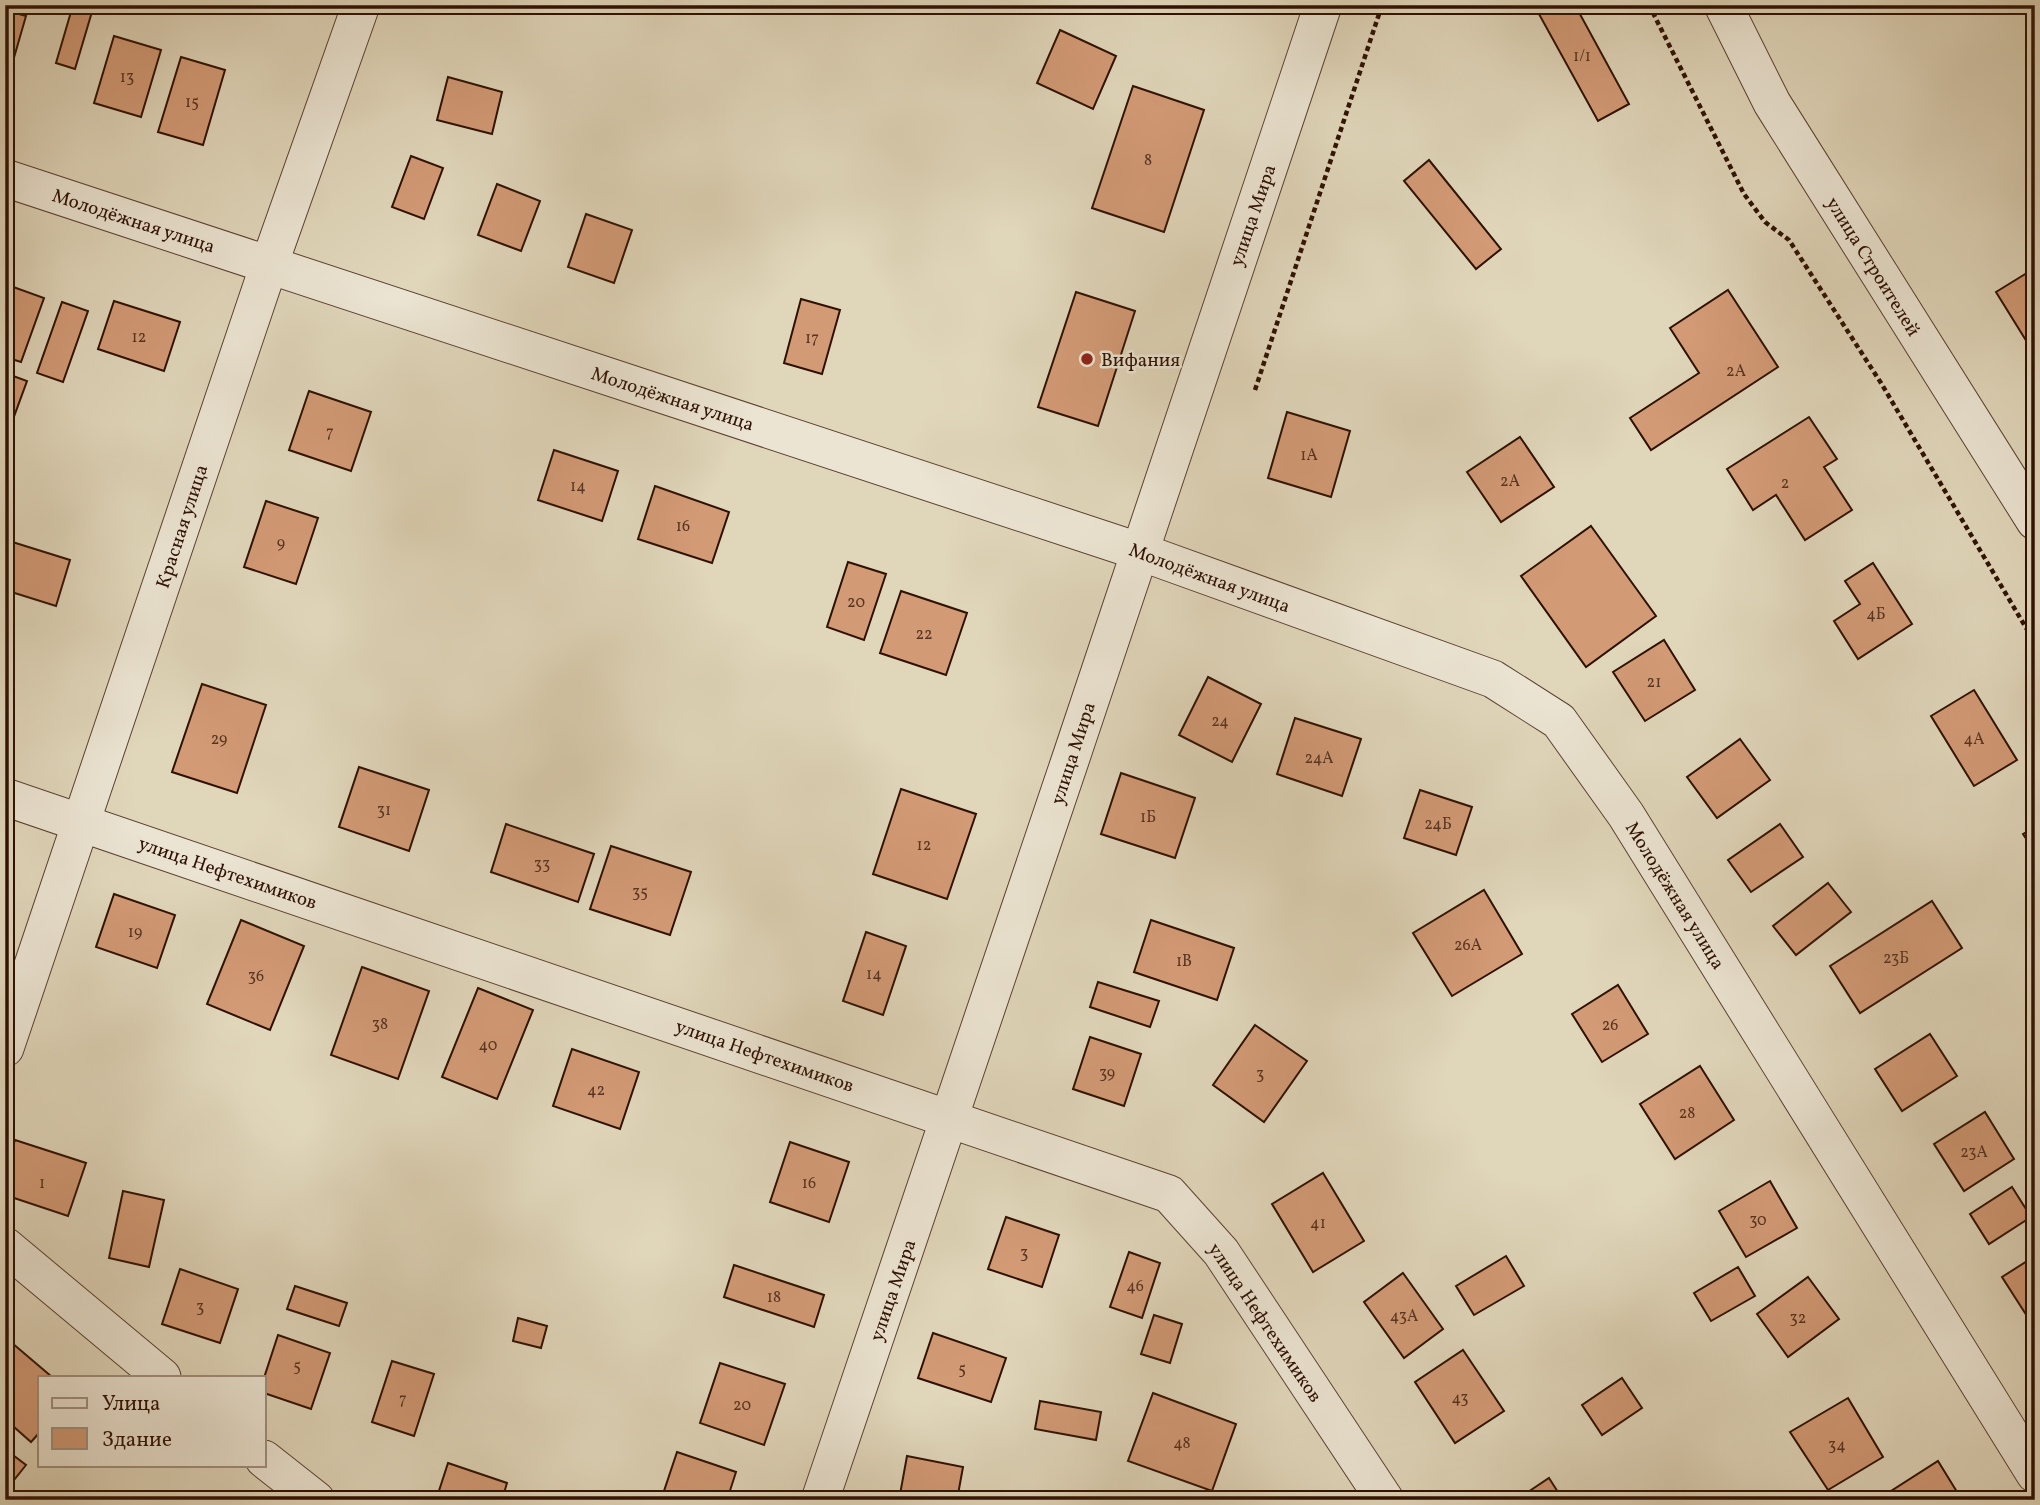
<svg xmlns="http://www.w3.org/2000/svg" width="2040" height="1505" font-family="Vollkorn,serif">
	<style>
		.building { fill: #d29a75; stroke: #2f1103; stroke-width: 2 }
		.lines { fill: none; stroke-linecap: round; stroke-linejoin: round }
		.minor-casing { stroke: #5b4231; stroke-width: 39 }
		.path { stroke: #2f1103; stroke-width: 4.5; stroke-dasharray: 5 3.5; stroke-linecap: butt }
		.minor { stroke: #ebe4d2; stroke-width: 37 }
		.poi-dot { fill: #8f2418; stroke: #ebe4d2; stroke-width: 2.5 }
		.labels { text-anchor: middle; stroke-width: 5; stroke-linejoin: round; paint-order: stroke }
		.number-label { font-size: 16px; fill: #583320 }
		.street-label { font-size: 19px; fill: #2f1103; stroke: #ebe4d2 }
		.poi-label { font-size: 19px; fill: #2f1103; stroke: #ebe4d2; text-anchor: start }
	</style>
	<rect width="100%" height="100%" fill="#e0d6ba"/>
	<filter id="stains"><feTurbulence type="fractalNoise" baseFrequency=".00286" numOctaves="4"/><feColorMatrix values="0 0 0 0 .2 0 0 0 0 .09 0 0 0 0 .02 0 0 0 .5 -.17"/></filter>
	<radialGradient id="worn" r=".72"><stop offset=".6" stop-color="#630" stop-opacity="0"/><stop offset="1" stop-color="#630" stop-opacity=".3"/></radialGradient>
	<g class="building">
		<path d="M73 5H94L75 69 56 63Z"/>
		<path d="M1534 5H1575L1629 104 1598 121Z"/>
		<path d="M5 10 26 16 11 68 5 66Z"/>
		<path d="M1060 30 1116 56 1093 109 1037 83Z"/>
		<path d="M114 36 161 50 141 117 94 103Z"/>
		<path d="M181 57 225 70 203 145 158 132Z"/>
		<path d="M448 77 502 92 492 134 437 120Z"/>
		<path d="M1133 86 1204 110 1164 232 1092 208Z"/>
		<path d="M411 156 443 168 424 219 392 207Z"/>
		<path d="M1429 160 1501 249 1476 269 1404 181Z"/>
		<path d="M497 184 540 201 521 251 478 235Z"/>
		<path d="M586 214 632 230 614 283 568 267Z"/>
		<path d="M2035 268V355L1996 292Z"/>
		<path d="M5 284 44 298 21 362 5 357Z"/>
		<path d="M1728 290 1778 367 1651 450 1630 418 1699 373 1670 328Z"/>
		<path d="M1076 292 1135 311 1098 426 1038 407Z"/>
		<path d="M801 299 840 310 822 374 784 363Z"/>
		<path d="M114 301 180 322 164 371 98 349Z"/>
		<path d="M62 302 88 311 63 382 37 373Z"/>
		<path d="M5 373 27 381 8 433 5 432Z"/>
		<path d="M309 391 371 412 351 471 289 450Z"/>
		<path d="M1287 412 1350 431 1331 497 1268 478Z"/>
		<path d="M1809 417 1837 459 1824 467 1852 510 1805 540 1776 495 1753 510 1727 469Z"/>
		<path d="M1520 437 1554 487 1501 522 1467 472Z"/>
		<path d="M554 450 618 471 602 521 538 500Z"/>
		<path d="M655 486 729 512 712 563 638 539Z"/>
		<path d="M266 501 318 518 296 584 244 567Z"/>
		<path d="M1591 526 1656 616 1586 667 1521 576Z"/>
		<path d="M6 540 70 560 56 606 5 590Z"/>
		<path d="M848 562 886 574 864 640 827 627Z"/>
		<path d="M1873 563 1912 624 1858 659 1834 621 1860 604 1845 581Z"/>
		<path d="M901 591 967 613 946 675 880 653Z"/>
		<path d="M1664 640 1695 690 1645 721 1613 672Z"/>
		<path d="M1208 677 1261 704 1232 762 1179 735Z"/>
		<path d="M202 684 266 705 237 793 172 772Z"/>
		<path d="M1974 690 2017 760 1974 786 1931 716Z"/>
		<path d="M1295 718 1361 739 1342 796 1277 774Z"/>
		<path d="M1740 739 1770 780 1717 818 1687 777Z"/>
		<path d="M359 767 429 790 409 851 339 827Z"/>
		<path d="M1121 773 1195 798 1175 858 1101 834Z"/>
		<path d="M901 789 976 814 947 899 873 874Z"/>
		<path d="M1420 790 1472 807 1456 855 1404 838Z"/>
		<path d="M506 824 594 854 578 902 491 872Z"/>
		<path d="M1780 824 1803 857 1751 892 1728 860Z"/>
		<path d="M2035 827V852L2023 834Z"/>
		<path d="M611 846 691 872 670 935 590 909Z"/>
		<path d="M1828 883 1851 912 1796 955 1773 926Z"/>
		<path d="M1484 890 1522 954 1452 996 1413 933Z"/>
		<path d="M114 894 175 915 157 968 96 947Z"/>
		<path d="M1932 901 1962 948 1860 1013 1830 966Z"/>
		<path d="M241 920 304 946 270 1030 207 1004Z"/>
		<path d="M1151 920 1234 948 1217 1000 1134 972Z"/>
		<path d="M866 932 906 946 883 1015 843 1001Z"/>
		<path d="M362 967 429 991 398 1079 331 1055Z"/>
		<path d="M1098 982 1159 1001 1150 1027 1090 1007Z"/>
		<path d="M1618 985 1648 1034 1602 1062 1572 1014Z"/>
		<path d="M478 988 533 1010 497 1099 442 1077Z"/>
		<path d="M1255 1025 1307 1061 1264 1122 1213 1085Z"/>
		<path d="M1930 1034 1957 1076 1902 1111 1875 1069Z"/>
		<path d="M1090 1037 1141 1054 1124 1106 1073 1089Z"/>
		<path d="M572 1049 639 1072 620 1129 553 1106Z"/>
		<path d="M1700 1066 1734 1120 1675 1159 1640 1104Z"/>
		<path d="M1985 1112 2014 1159 1964 1191 1934 1144Z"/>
		<path d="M15 1140 86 1163 68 1216 5 1195V1169Z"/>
		<path d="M790 1142 849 1162 829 1222 770 1202Z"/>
		<path d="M1323 1173 1364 1241 1313 1272 1272 1204Z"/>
		<path d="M1770 1181 1797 1228 1746 1257 1719 1211Z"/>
		<path d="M2012 1187 2031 1217 1989 1244 1970 1214Z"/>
		<path d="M123 1191 164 1200 149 1267 109 1258Z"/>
		<path d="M1006 1217 1059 1235 1042 1287 988 1269Z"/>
		<path d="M1129 1252 1160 1263 1142 1318 1110 1307Z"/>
		<path d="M1506 1256 1524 1286 1474 1315 1456 1286Z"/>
		<path d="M2035 1256V1327H2034L2002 1277Z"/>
		<path d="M734 1265 824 1295 814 1327 724 1297Z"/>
		<path d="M1738 1267 1755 1296 1711 1321 1694 1293Z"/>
		<path d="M180 1269 238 1289 220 1343 162 1324Z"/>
		<path d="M1403 1273 1443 1329 1404 1358 1364 1302Z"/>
		<path d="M1808 1277 1839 1319 1788 1357 1757 1314Z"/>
		<path d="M295 1286 347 1303 339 1326 287 1309Z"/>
		<path d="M1154 1315 1182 1324 1170 1363 1141 1354Z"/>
		<path d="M518 1318 547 1326 541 1348 513 1341Z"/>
		<path d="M933 1333 1006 1358 991 1402 918 1378Z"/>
		<path d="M278 1335 330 1353 311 1409 264 1393V1378Z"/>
		<path d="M5 1337 52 1377H40V1432L31 1442 5 1419Z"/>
		<path d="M1463 1350 1504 1411 1455 1443 1415 1382Z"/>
		<path d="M392 1361 434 1374 414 1436 372 1422Z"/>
		<path d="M720 1363 785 1384 764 1445 700 1423Z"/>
		<path d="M1622 1378 1642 1408 1602 1435 1582 1405Z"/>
		<path d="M1153 1393 1236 1424 1212 1491 1128 1461Z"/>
		<path d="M1848 1398 1883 1457 1828 1490 1790 1432Z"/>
		<path d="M1040 1401 1101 1412 1096 1440 1035 1429Z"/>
		<path d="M5 1449 26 1465 6 1490 5 1489Z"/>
		<path d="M677 1452 736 1472 727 1500H661Z"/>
		<path d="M907 1456 963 1467 957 1500H899Z"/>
		<path d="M1938 1461 1962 1500H1877Z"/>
		<path d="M448 1463 507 1483 502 1500H436Z"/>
		<path d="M1549 1478 1563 1500H1516Z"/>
	</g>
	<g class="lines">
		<defs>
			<g id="minor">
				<path d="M1723 5 1772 103 2035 521"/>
				<path d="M5 178 1138 551 1493 679 1559 721 1626 815 2035 1474"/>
				<path d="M5 797 1169 1194 1221 1252 1385 1500"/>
				<path d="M5 1048 269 265 361 5"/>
				<path d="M5 1246 162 1377"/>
				<path d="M264 1459 316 1500"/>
				<path d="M820 1500C991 1003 1155 503 1323 5"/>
			</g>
		</defs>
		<use href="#minor" class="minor-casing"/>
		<g class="path">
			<path d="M1649 5 1744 194 1765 222 1789 240 1881 383 2035 643"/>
			<path d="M1255 390 1382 5"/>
		</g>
		<use href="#minor" class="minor"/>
	</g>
	<circle class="poi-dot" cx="1087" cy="359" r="7"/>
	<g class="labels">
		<g class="number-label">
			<text x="1582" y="61">1/1</text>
			<text x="127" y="82">13</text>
			<text x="192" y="107">15</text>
			<text x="1148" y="165">8</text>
			<text x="139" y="342">12</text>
			<text x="812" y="343">17</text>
			<text x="1736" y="376">2А</text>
			<text x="330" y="437">7</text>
			<text x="1309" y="460">1А</text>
			<text x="1510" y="486">2А</text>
			<text x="1785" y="488">2</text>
			<text x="578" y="491">14</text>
			<text x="683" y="531">16</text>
			<text x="281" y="548">9</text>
			<text x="856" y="607">20</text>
			<text x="1876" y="619">4Б</text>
			<text x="924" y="639">22</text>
			<text x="1654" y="687">21</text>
			<text x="1220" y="726">24</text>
			<text x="219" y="744">29</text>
			<text x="1974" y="744">4А</text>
			<text x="1319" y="763">24А</text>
			<text x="384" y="815">31</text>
			<text x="1148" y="822">1Б</text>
			<text x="1438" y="829">24Б</text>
			<text x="924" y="850">12</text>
			<text x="542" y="869">33</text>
			<text x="640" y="897">35</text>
			<text x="135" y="937">19</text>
			<text x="1468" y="950">26А</text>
			<text x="1896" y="963">23Б</text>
			<text x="1184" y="966">1В</text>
			<text x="874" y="979">14</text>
			<text x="256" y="981">36</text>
			<text x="380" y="1029">38</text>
			<text x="1610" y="1030">26</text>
			<text x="488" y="1050">40</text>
			<text x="1107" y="1078">39</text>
			<text x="1260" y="1079">3</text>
			<text x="596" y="1095">42</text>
			<text x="1687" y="1118">28</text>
			<text x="1974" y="1157">23А</text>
			<text x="42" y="1188">1</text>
			<text x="809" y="1188">16</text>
			<text x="1758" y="1225">30</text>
			<text x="1318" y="1228">41</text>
			<text x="1024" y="1258">3</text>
			<text x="1135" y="1291">46</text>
			<text x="774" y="1302">18</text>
			<text x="200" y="1312">3</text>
			<text x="1404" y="1321">43А</text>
			<text x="1798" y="1323">32</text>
			<text x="297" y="1371">5</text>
			<text x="962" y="1374">5</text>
			<text x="1460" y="1403">43</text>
			<text x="403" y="1404">7</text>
			<text x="742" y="1410">20</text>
			<text x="1182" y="1448">48</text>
			<text x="1837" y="1450">34</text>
		</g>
		<g class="street-label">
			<text transform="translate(1252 215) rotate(-71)" y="7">улица Мира</text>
			<text transform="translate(134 220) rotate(18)" y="7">Молодёжная улица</text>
			<text transform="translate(1874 266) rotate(58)" y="7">улица Строителей</text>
			<text transform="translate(673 398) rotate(18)" y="7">Молодёжная улица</text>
			<text transform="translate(181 526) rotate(-72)" y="7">Красная улица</text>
			<text transform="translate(1210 577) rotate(20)" y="7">Молодёжная улица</text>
			<text transform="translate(1072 753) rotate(-72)" y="7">улица Мира</text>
			<text transform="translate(228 872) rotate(19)" y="7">улица Нефтехимиков</text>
			<text transform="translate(1676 895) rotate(58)" y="7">Молодёжная улица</text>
			<text transform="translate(765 1055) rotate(19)" y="7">улица Нефтехимиков</text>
			<text transform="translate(892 1290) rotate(-71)" y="7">улица Мира</text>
			<text transform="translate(1266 1322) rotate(56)" y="7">улица Нефтехимиков</text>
		</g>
		<g class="poi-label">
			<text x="1101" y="366">Вифания</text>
		</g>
	</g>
	<rect width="2040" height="1505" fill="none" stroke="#e0d6ba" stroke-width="28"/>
	<rect x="7" y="7" width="2026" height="1491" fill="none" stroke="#2f1103" stroke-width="3.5"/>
	<rect x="14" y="14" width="2012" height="1477" fill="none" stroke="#2f1103" stroke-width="2"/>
	<rect x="38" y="1376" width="228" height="91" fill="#ebe4d2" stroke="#a0907f" stroke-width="2"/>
	<rect x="52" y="1398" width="35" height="10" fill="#ebe4d2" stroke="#a0907f" stroke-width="2"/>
	<text x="102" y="1410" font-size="21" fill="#2f1103">Улица</text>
	<rect x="52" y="1428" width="35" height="21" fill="#d29a75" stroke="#a0907f" stroke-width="2"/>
	<text x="102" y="1446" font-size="21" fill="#2f1103">Здание</text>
	<rect width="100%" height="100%" filter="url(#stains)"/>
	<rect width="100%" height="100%" fill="url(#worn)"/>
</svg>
